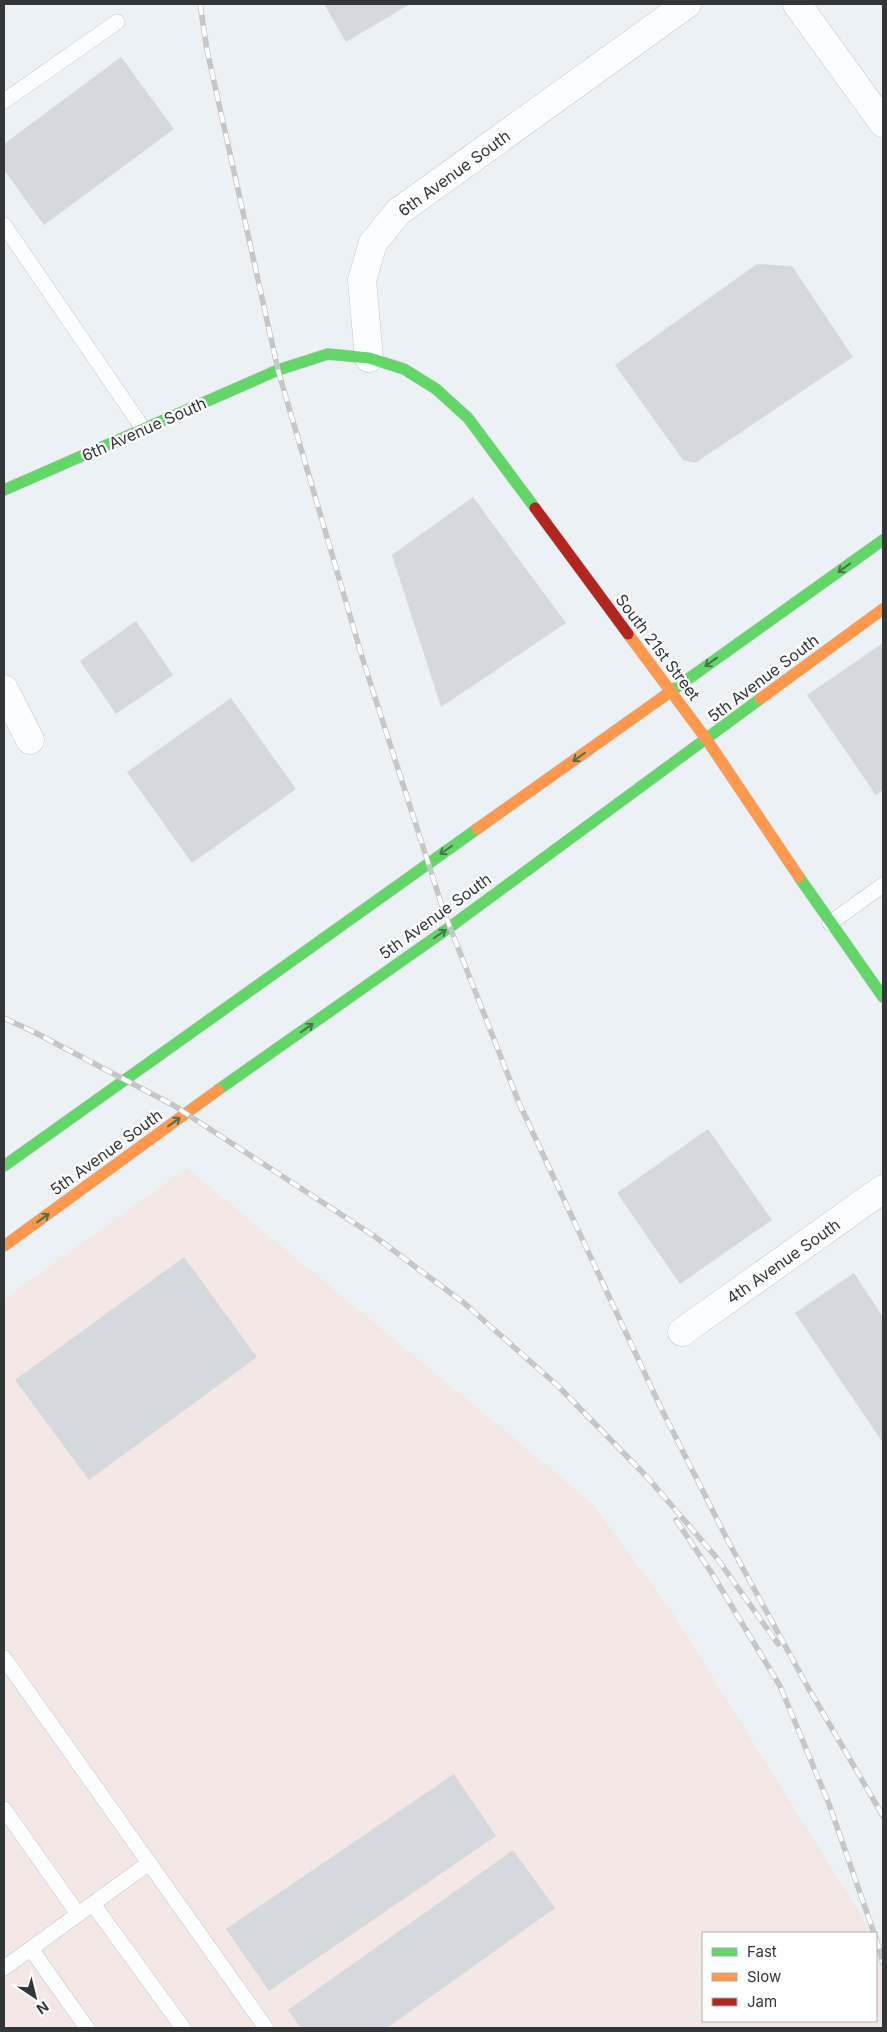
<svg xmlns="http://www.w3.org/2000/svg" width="887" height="2032" font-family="Inter,sans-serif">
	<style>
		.industrial { fill: #f4e8e6 }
		.building { fill: #d5d8dc }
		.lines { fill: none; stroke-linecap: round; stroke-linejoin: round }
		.lane-casing { stroke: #c6c9cd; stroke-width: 16 }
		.street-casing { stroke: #c6c9cd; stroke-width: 29 }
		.fast-casing { stroke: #c6c9cd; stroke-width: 12 }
		.slow-casing { stroke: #c6c9cd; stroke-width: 12 }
		.jam-casing { stroke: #c6c9cd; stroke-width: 12 }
		.lane { stroke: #fcfdfe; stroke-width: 15 }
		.street { stroke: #fcfdfe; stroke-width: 28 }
		.fast { stroke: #63d668; stroke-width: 11 }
		.slow { stroke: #ff974d; stroke-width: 11 }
		.jam { stroke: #b3261e; stroke-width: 11 }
		.rail-casing { stroke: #c5c6c8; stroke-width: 5.5 }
		.rail { stroke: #fefefe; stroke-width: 4; stroke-dasharray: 11; stroke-linecap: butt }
		.oneway { stroke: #46764c }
		.labels { text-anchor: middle; stroke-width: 4.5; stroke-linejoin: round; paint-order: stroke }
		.street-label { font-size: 16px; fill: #333639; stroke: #fefefe }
	</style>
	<rect width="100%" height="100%" fill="#ecf1f6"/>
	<path class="industrial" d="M187 1168 591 1502 671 1610 872 1933H703V2021H876V1939L883 1951V2028H4V1299Z"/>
	<g class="building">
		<path d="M324 4H410L346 42Z"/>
		<path d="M121 57 174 129 44 225 4 170V144Z"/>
		<path d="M757 264 792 266 853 357 695 463 683 460 615 365Z"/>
		<path d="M473 497 566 623 441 707 392 555Z"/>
		<path d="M136 621 173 675 116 714 80 661Z"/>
		<path d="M883 643V790L876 795 807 695Z"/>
		<path d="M231 698 296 789 192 863 127 772Z"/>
		<path d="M708 1129 772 1220 680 1284 617 1193Z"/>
		<path d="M184 1257 257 1357 89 1480 15 1380Z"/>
		<path d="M854 1273 883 1317V1443L795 1313Z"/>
		<path d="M454 1774 496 1836 269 1991 226 1929Z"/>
		<path d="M513 1850 555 1908 387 2028H301L288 2010Z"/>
	</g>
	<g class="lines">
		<defs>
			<g id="lane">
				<path d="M4 101 117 22"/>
				<path d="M4 225 144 430"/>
				<path d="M830 923 883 885"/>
				<path d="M4 1658 266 2028"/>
				<path d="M4 1809 78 1914"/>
				<path d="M93 1904 183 2028"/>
				<path d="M31 1949 87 2028"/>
				<path d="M4 1968 149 1863"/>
			</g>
			<g id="street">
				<path d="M797 4 883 123"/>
				<path d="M369 358 362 280 373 243 398 212 687 4"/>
				<path d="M4 689 30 740"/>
				<path d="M682 1332 883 1189"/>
			</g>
			<g id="fast">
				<path d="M4 490 278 370 328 354 369 358 404 369 436 389 468 418 535 508"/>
				<path d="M663 697 883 540"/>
				<path d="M799 877 883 997"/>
				<path d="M218 1090 450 927 760 699"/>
				<path d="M4 1166 477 829"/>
			</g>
			<g id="slow">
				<path d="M628 634 707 740 799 877"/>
				<path d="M760 699 883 609"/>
				<path d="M477 829 663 697"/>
				<path d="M4 1246 218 1090"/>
			</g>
			<path id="jam" d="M535 508 628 634"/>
		</defs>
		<use href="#lane" class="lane-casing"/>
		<use href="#street" class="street-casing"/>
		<use href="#fast" class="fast-casing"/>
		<use href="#slow" class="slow-casing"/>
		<use href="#jam" class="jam-casing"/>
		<use href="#lane" class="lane"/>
		<use href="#street" class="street"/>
		<use href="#fast" class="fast"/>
		<use href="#slow" class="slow"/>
		<use href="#jam" class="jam"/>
		<defs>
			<g id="rail">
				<path d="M200 4 207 50 278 370 363 660 444 912 519 1103 660 1406 728 1541 806 1684 883 1816"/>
				<path d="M4 1018 34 1032 173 1105 374 1236 464 1303 558 1386 648 1478 716 1557 778 1644"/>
				<path d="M676 1520 711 1572 780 1686 829 1804 874 1933"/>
				<path d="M876 1938 883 1963"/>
			</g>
		</defs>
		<use href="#rail" class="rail-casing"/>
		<use href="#rail" class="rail"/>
	</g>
	<defs><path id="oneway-shaft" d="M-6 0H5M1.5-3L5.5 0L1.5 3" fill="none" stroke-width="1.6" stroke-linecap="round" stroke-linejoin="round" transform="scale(1.25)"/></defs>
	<g class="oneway">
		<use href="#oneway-shaft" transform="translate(844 568) rotate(144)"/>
		<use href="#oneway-shaft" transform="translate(711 662) rotate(144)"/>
		<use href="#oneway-shaft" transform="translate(579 757) rotate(145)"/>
		<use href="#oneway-shaft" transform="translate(446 850) rotate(145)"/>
		<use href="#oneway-shaft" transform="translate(440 934) rotate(-35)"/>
		<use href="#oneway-shaft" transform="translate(307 1028) rotate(-35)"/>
		<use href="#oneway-shaft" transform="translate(174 1122) rotate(-36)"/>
		<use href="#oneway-shaft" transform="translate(43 1218) rotate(-36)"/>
	</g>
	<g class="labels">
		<g class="street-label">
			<text transform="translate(454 173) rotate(-36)" y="6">6th Avenue South</text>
			<text transform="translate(144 429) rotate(-24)" y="6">6th Avenue South</text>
			<text transform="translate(658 647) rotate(53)" y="6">South 21st Street</text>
			<text transform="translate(763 678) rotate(-37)" y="6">5th Avenue South</text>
			<text transform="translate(435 916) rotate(-36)" y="6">5th Avenue South</text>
			<text transform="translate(106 1152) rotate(-36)" y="6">5th Avenue South</text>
			<text transform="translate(783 1261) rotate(-35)" y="6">4th Avenue South</text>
		</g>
	</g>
	<rect width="887" height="2032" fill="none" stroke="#333639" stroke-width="10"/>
	<rect x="702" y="1932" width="175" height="90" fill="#fefefe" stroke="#adaeaf"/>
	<rect x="712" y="1948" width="25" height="8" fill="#63d668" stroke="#adaeaf"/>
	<text x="747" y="1957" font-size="15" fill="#333639">Fast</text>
	<rect x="712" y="1973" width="25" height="8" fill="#ff974d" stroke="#adaeaf"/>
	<text x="747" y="1982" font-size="15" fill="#333639">Slow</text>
	<rect x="712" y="1998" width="25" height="8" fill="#b3261e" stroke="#adaeaf"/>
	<text x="747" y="2007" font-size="15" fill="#333639">Jam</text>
	<g transform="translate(35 1997) rotate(145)" stroke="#fefefe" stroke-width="4" paint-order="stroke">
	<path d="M0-4L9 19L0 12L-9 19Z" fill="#333639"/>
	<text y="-8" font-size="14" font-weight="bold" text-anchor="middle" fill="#333639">N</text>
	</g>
</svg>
